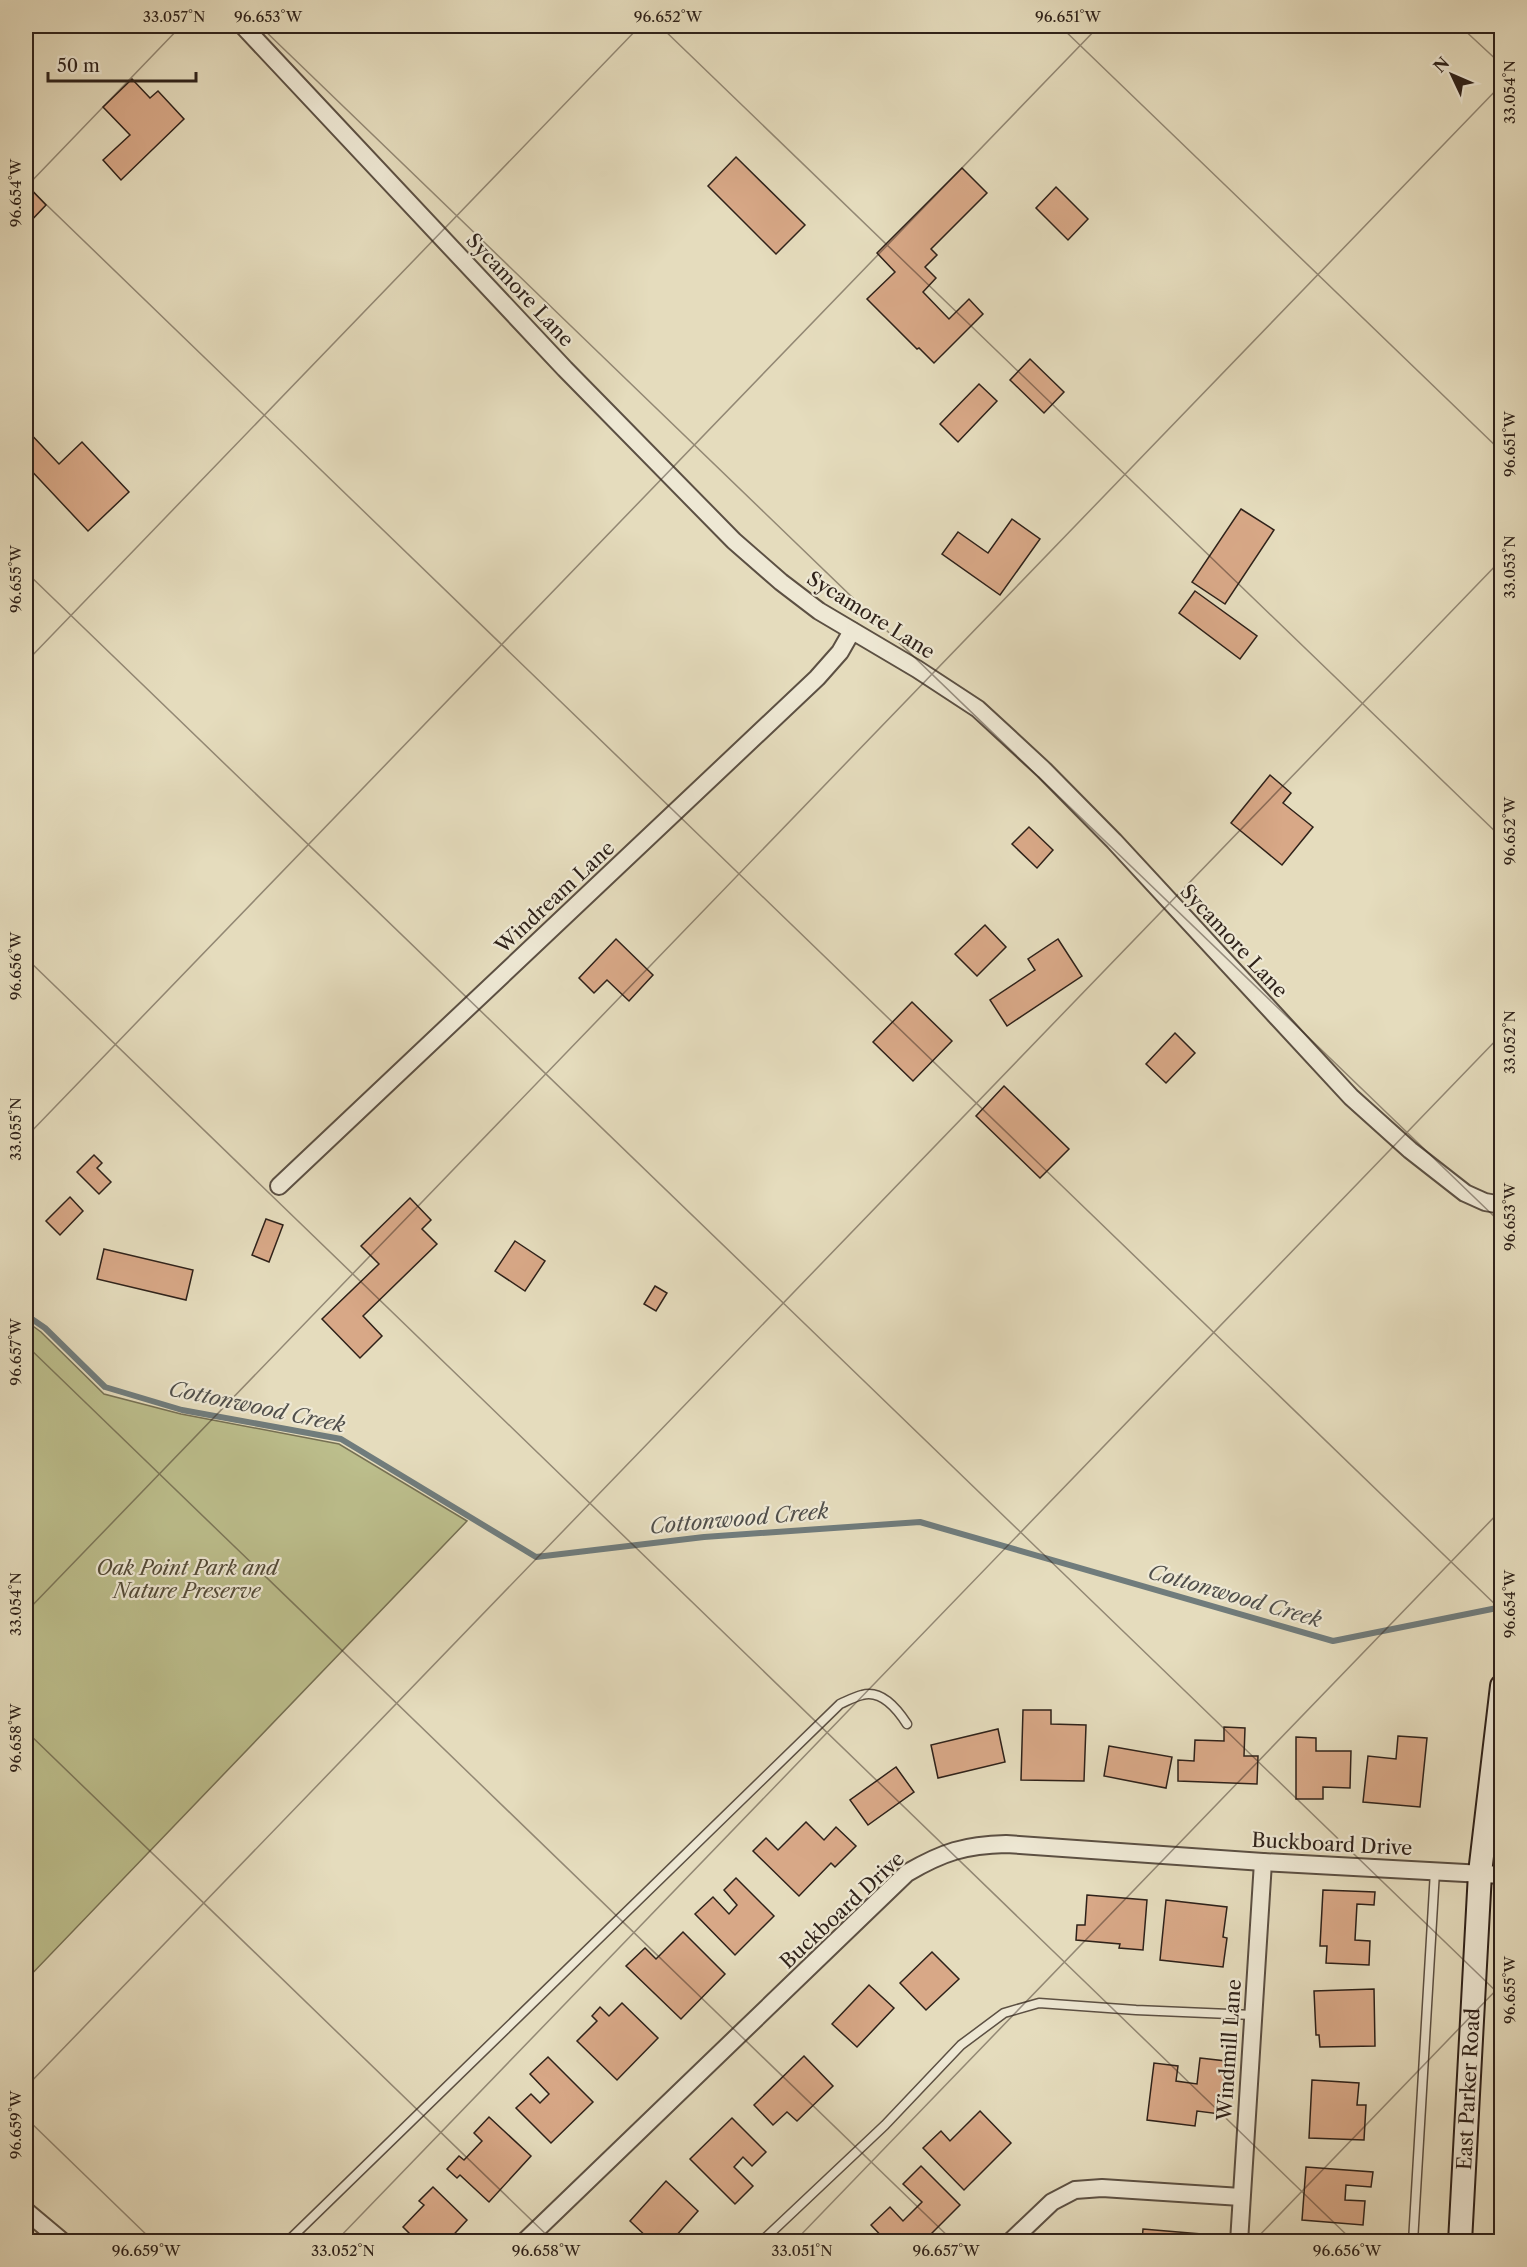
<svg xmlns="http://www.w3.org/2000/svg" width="1527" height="2267" font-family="'Libre Caslon Text',serif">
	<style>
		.green { fill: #bcbe8c; stroke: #767053; stroke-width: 1.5 }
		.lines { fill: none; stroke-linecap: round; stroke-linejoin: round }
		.stream { stroke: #707c7c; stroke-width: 6 }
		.building { fill: #d8a887; stroke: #2f221a; stroke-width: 1.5 }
		.lane-casing { stroke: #5c5043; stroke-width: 11 }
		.street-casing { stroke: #5c5043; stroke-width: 20 }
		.secondary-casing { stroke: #2f221a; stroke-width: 26 }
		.lane { stroke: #eee8d4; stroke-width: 8 }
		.street { stroke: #eee8d4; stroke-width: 16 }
		.secondary { stroke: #eee8d4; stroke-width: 22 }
		.ticks { fill: none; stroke: #2f221a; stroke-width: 1.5; stroke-opacity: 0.45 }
		.labels { text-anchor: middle; stroke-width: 4.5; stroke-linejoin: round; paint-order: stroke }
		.street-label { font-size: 20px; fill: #2f221a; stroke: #eee8d4 }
		.park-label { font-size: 20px; font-style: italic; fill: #524936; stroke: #eee8d4 }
		.water-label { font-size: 21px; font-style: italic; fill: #504f4b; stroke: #eee8d4 }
		.neatline { fill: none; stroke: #2f221a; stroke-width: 2 }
		.ticks-label { font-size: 15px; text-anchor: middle; fill: #2f221a }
	</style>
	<rect width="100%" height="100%" fill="#e5dcbd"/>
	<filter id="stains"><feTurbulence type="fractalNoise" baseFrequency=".00333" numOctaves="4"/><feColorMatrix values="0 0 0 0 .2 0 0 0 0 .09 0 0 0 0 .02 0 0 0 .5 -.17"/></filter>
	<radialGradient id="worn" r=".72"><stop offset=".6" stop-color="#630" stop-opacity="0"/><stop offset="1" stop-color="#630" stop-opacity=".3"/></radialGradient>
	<path class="green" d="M26 1321 41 1332 104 1394 181 1414 339 1444 467 1521 26 1980Z"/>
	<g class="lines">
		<path class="stream" d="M26 1315 45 1328 105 1387 182 1410 341 1439 536 1557 704 1537 920 1522 1333 1641 1502 1607"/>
	</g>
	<g class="building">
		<path d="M132 79 150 98 158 91 184 119 121 180 103 160 130 135 103 107Z"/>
		<path d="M736 157 805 225 776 254 708 186Z"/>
		<path d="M962 168 987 193 931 249 937 255 925 267 936 278 923 292 949 319 969 299 983 314 934 363 919 348 917 349 867 299 895 272 877 253Z"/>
		<path d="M26 184 46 205 26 226Z"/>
		<path d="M1056 187 1088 219 1068 240 1036 208Z"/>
		<path d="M1030 359 1064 392 1044 413 1010 380Z"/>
		<path d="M979 384 997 401 958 442 940 424Z"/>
		<path d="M26 429 59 464 82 442 129 492 88 531 26 465Z"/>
		<path d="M1241 509 1274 530 1225 604 1192 582Z"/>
		<path d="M1012 519 1040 539 1000 595 942 554 958 532 988 553Z"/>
		<path d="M1195 591 1257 636 1240 659 1179 613Z"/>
		<path d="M1270 775 1291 793 1283 803 1313 827 1282 865 1231 823Z"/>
		<path d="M1029 827 1053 850 1037 868 1012 844Z"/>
		<path d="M985 925 1006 947 977 976 955 954Z"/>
		<path d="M616 939 653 975 629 1001 607 980 594 993 579 978Z"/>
		<path d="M1058 939 1082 976 1007 1026 990 1000 1035 970 1028 959Z"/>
		<path d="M912 1002 952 1041 913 1081 873 1042Z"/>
		<path d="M1175 1033 1195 1053 1166 1083 1146 1064Z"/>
		<path d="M1004 1086 1069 1149 1040 1178 976 1116Z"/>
		<path d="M94 1155 102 1163 97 1168 111 1182 99 1194 77 1172Z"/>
		<path d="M70 1197 83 1211 60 1235 46 1221Z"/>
		<path d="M410 1198 431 1220 422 1229 437 1244 363 1316 382 1336 360 1358 322 1319 379 1264 361 1246Z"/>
		<path d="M266 1219 283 1225 269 1262 252 1255Z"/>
		<path d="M515 1241 545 1261 525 1291 495 1271Z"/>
		<path d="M104 1249 193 1270 186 1300 97 1279Z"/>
		<path d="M655 1286 667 1293 656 1311 644 1304Z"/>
		<path d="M1023 1710H1051V1724L1086 1725 1084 1781 1021 1780Z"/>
		<path d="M1224 1727 1245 1728 1244 1756H1258L1257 1784 1178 1781V1760L1194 1761 1195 1740 1224 1741Z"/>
		<path d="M998 1729 1005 1762 938 1778 931 1745Z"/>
		<path d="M1398 1736 1427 1738 1420 1807 1363 1802 1368 1756 1396 1759Z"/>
		<path d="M1296 1737 1316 1738V1751H1351L1350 1788 1323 1787V1799H1296Z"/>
		<path d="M1109 1746 1172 1757 1166 1788 1104 1776Z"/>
		<path d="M896 1767 914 1792 868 1825 850 1800Z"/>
		<path d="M806 1822 824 1840 836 1827 856 1846 835 1867 831 1863 799 1896 753 1851 766 1838 778 1850Z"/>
		<path d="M736 1878 774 1916 735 1955 695 1914 713 1897 729 1914 737 1905 724 1890Z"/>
		<path d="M1323 1890 1375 1892 1374 1905 1357 1904 1355 1940 1370 1941 1369 1965 1326 1963 1327 1946H1320Z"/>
		<path d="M1087 1895 1147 1900 1143 1950 1119 1948 1120 1944 1076 1940 1077 1925H1085Z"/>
		<path d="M1166 1900 1227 1907 1223 1937 1227 1938 1223 1967 1160 1960Z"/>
		<path d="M683 1932 725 1974 681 2019 626 1966 645 1948 656 1959Z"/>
		<path d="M932 1952 959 1979 926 2010 900 1983Z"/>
		<path d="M869 1985 894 2008 857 2047 832 2024Z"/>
		<path d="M1374 1989 1375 2046 1320 2047 1319 2035H1316L1314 1991Z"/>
		<path d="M622 2003 658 2038 617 2080 577 2041 597 2021 592 2016 600 2007 609 2016Z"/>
		<path d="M804 2056 833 2086 797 2121 787 2112 773 2125 754 2105Z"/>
		<path d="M548 2057 593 2102 551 2143 516 2108 531 2094 540 2103 549 2094 530 2074Z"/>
		<path d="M1200 2058 1226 2061 1220 2114 1197 2111 1195 2126 1147 2120 1154 2063 1178 2066 1176 2081 1197 2084Z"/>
		<path d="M1312 2080 1359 2083 1357 2105H1366L1364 2140 1309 2138Z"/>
		<path d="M980 2111 1011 2143 964 2190 923 2148 941 2131 950 2141Z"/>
		<path d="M489 2117 531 2156 489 2202 460 2175 457 2178 447 2169 459 2156 464 2160 482 2141 474 2133Z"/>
		<path d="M732 2118 766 2152 752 2166 743 2157 734 2167 753 2186 735 2204 690 2159Z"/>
		<path d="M921 2166 960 2205 923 2242H887L871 2225 890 2207 903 2221 922 2202 903 2184Z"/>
		<path d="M1306 2167 1373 2172 1371 2187 1346 2185 1345 2200 1365 2201 1363 2225 1302 2220Z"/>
		<path d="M666 2181 698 2211 675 2237 680 2242H652L630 2221Z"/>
		<path d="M433 2187 467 2220 447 2242H402L410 2234 403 2227 424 2205 419 2201Z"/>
		<path d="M1143 2229 1213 2235V2242H1142Z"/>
	</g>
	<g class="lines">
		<defs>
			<g id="lane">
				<path d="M287 2242 840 1704C847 1701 854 1697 862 1695 882 1689 898 1710 907 1724"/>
				<path d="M761 2242 885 2125 961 2045 1004 2013 1039 2003 1136 2010 1253 2015"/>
				<path d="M1413 2242 1435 1871"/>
			</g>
			<g id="street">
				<path d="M243 26 565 369 734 541 781 582 819 611 917 669 978 709 1044 770 1114 841 1351 1097 1410 1150 1465 1193 1485 1202 1502 1205"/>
				<path d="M279 1186 817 678 840 652 852 631"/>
				<path d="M26 2211 63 2242"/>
				<path d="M524 2242 907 1873C943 1852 965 1845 1006 1844L1263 1862 1502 1875"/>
				<path d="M1010 2242 1052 2202 1075 2190 1102 2188 1241 2197"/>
				<path d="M1239 2242 1263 1862"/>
			</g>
			<g id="secondary">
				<path id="s1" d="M1460 2242 1480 1873 1502 1686"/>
			</g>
		</defs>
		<use href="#lane" class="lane-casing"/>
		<use href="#street" class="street-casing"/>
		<use href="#secondary" class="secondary-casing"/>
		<use href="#lane" class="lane"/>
		<use href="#street" class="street"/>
		<use href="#secondary" class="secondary"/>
	</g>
	<path class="ticks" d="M260 26 1502 1224M660 26 1502 838M1060 26 1502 452M1460 26 1502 65M26 185 1502 1611M26 187 181 26M26 572 1502 1997M26 662 640 26M26 958 1354 2242M26 1137 1099 26M26 1345 954 2242M26 1612 1502 84M26 1731 554 2242M26 2087 1502 559M26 2118 154 2242M335 2242 1502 1034M794 2242 1502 1509M1253 2242 1502 1984"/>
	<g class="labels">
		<g class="street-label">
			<text transform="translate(520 290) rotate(47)" y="7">Sycamore Lane</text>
			<text transform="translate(871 615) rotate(32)" y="7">Sycamore Lane</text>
			<text transform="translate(555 897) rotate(-43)" y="7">Windream Lane</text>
			<text transform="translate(1234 941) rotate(47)" y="7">Sycamore Lane</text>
			<text transform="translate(1332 1844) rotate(3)" y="7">Buckboard Drive</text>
			<text transform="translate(842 1910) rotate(-43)" y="7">Buckboard Drive</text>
			<text transform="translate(1229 2050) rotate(-86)" y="7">Windmill Lane</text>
			<text dy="7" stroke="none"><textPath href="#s1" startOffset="153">East Parker Road</textPath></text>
		</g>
		<g class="park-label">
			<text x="187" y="1575">Oak Point Park and<tspan x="187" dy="23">Nature Preserve</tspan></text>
		</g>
		<g class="water-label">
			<text transform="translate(257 1407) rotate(12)" y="7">Cottonwood Creek</text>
			<text transform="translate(739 1519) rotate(-5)" y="7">Cottonwood Creek</text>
			<text transform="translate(1235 1596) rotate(16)" y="7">Cottonwood Creek</text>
		</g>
	</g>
	<rect width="1527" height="2267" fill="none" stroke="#e5dcbd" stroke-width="66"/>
	<g transform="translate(1452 75) rotate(314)" stroke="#eee8d4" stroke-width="4.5" paint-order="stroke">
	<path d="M0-4.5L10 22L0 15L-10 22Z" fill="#2f221a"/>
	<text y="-9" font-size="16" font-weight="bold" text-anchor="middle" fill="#2f221a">N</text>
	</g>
	<path d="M48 72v9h148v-9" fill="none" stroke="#2f221a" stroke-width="3"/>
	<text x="57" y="72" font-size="18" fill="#2f221a" stroke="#eee8d4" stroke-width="4.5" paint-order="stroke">50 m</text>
	<rect x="33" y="33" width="1461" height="2201" class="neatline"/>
	<g class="ticks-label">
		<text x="174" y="22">33.057°N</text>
		<text x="268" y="22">96.653°W</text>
		<text x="668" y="22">96.652°W</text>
		<text x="1068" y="22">96.651°W</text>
		<text transform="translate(1510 92) rotate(-90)" y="5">33.054°N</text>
		<text transform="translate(16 193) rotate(-90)" y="5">96.654°W</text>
		<text transform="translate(1510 444) rotate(-90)" y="5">96.651°W</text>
		<text transform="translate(1510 567) rotate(-90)" y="5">33.053°N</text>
		<text transform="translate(16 579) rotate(-90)" y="5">96.655°W</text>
		<text transform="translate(1510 831) rotate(-90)" y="5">96.652°W</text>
		<text transform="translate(16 966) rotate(-90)" y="5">96.656°W</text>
		<text transform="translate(1510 1042) rotate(-90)" y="5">33.052°N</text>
		<text transform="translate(16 1129) rotate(-90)" y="5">33.055°N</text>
		<text transform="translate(1510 1217) rotate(-90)" y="5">96.653°W</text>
		<text transform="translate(16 1352) rotate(-90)" y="5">96.657°W</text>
		<text transform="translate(1510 1604) rotate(-90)" y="5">96.654°W</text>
		<text transform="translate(16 1604) rotate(-90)" y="5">33.054°N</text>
		<text transform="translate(16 1738) rotate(-90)" y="5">96.658°W</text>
		<text transform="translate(1510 1990) rotate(-90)" y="5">96.655°W</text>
		<text transform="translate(16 2125) rotate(-90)" y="5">96.659°W</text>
		<text x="146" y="2256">96.659°W</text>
		<text x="343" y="2256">33.052°N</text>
		<text x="546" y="2256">96.658°W</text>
		<text x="802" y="2256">33.051°N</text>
		<text x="946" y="2256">96.657°W</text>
		<text x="1347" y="2256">96.656°W</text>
	</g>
	<rect width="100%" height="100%" filter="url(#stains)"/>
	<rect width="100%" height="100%" fill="url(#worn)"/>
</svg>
